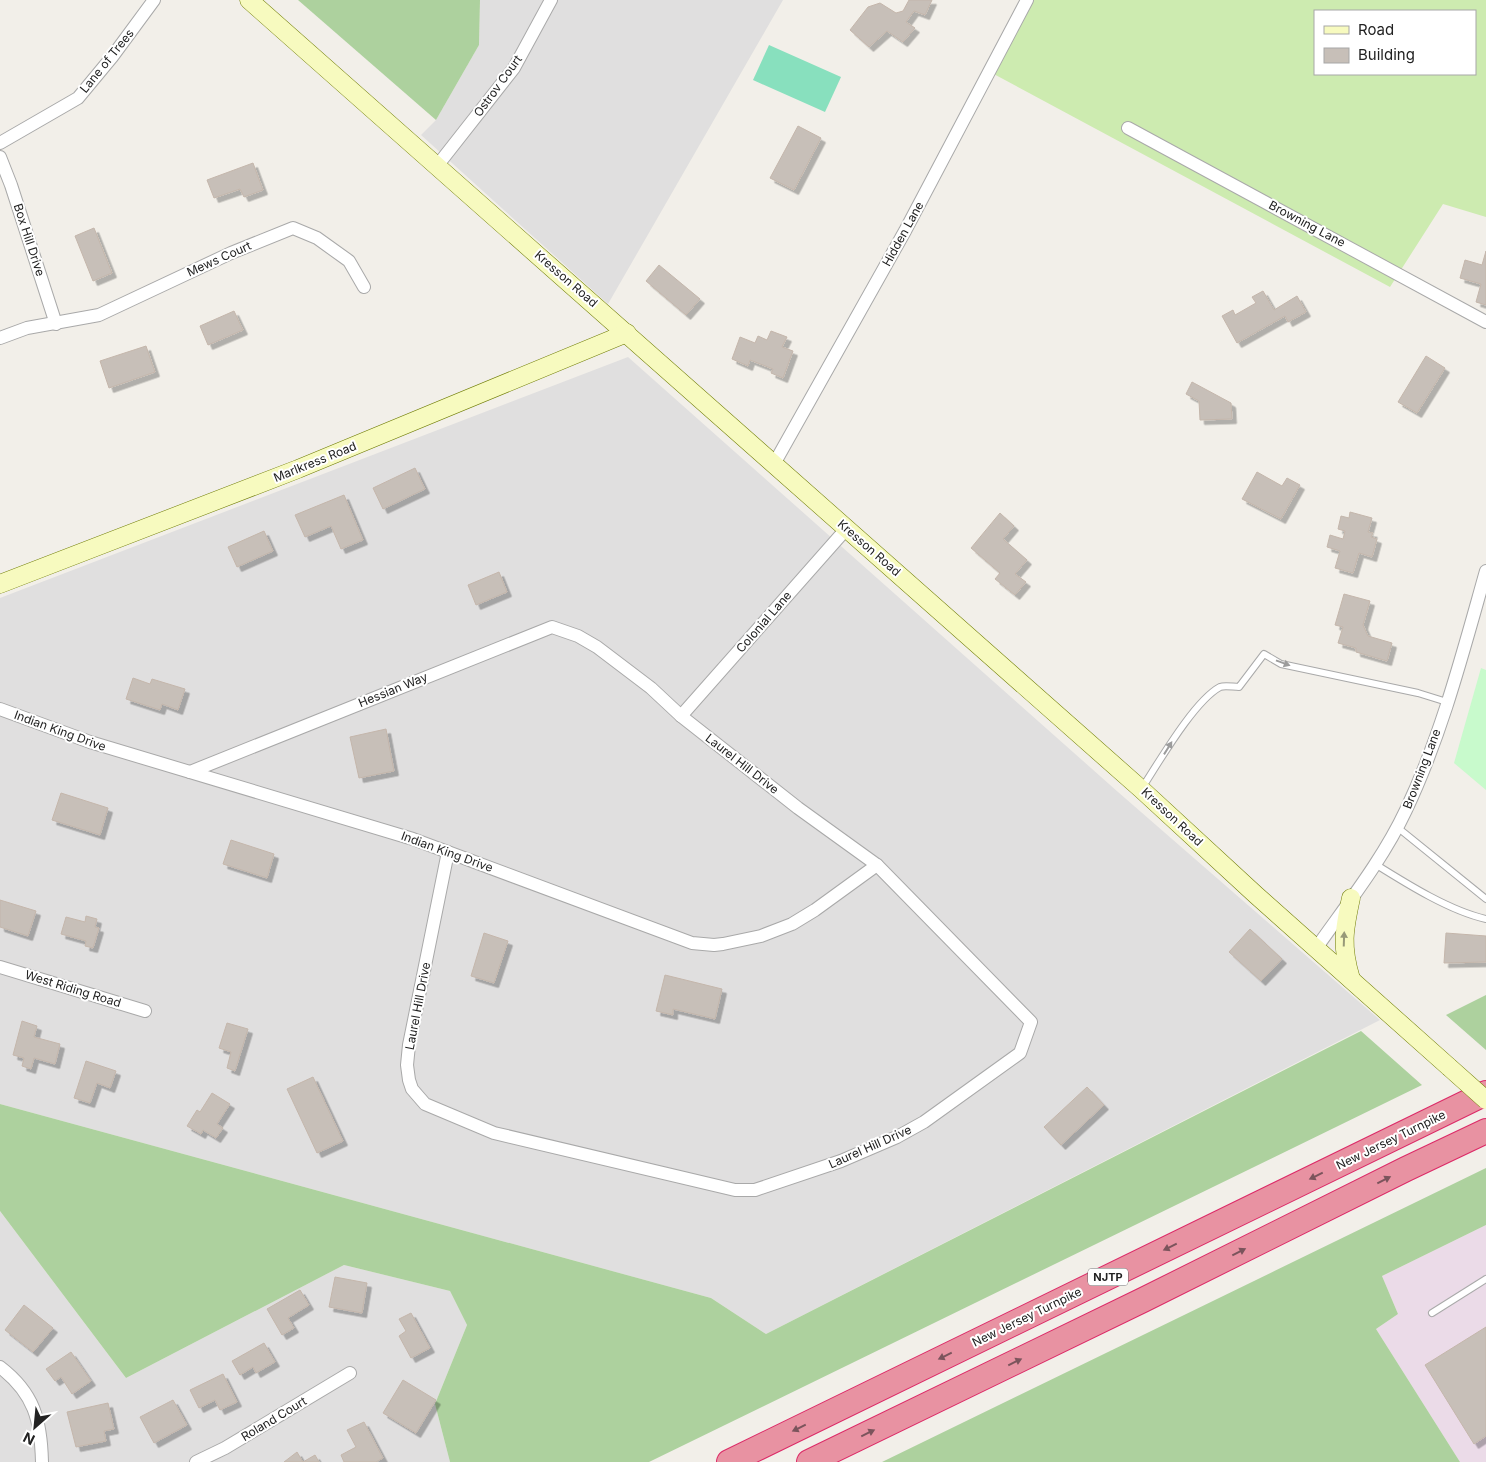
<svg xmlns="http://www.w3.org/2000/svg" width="1486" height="1462" font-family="Inter,sans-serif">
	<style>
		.residential { fill: #e0dfdf }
		.industrial { fill: #ebdbe8 }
		.grass { fill: #cdebb0; fill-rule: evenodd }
		.forest { fill: #add19e }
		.park { fill: #c8facc }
		.pitch { fill: #88e0be }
		.building { fill: #c7bfb8; stroke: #c4b6ab; filter: url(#shadow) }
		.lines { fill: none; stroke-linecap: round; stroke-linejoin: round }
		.lane-casing { stroke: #a9a9a9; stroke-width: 8 }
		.street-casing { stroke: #a9a9a9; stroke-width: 14 }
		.secondary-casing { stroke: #707d05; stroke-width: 19 }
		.highway-casing { stroke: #dc2a67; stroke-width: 26 }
		.lane { stroke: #fff; stroke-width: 6 }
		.street { stroke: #fff; stroke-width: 12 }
		.secondary { stroke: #f7fabf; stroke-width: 18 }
		.highway { stroke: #e892a2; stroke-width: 24 }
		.secondary-bridge-casing { stroke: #707d05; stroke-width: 19; stroke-linecap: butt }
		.secondary-bridge { stroke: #f7fabf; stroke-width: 18 }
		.oneway { fill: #9c9c9c }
		.oneway2 { fill: #979978 }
		.oneway3 { fill: #7b545c }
		.labels { text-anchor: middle; stroke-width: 4; stroke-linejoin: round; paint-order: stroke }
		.shield { fill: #fff; stroke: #646464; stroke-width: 1 }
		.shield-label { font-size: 11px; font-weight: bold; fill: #222 }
		.street-label { font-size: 12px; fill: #222; stroke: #fff }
	</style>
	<defs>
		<filter id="shadow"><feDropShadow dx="4.5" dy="4.5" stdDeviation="0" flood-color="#0004"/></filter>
	</defs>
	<rect width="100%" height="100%" fill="#f2efe9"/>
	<g class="residential">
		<path d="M480 0H783L608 304 421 135 436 120 479 45Z"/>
		<path d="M628 357 1118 792 1380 1020 766 1334 711 1298 0 1104V598Z"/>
		<path d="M0 1211 126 1378 344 1265 450 1291 467 1325 435 1404 450 1462H0Z"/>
	</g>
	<path class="industrial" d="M1486 1225V1462H1460L1376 1329 1398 1314 1382 1276Z"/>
	<path class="grass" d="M1025 0H1486V217L1443 204 1390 287 990 72ZM1315 11H1475V74H1315Z"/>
	<g class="forest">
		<path d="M298 0H480L479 45 436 120Z"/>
		<path d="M1486 995V1050L1446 1015Z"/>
		<path d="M1361 1031 1422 1085 649 1462H450L435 1404 467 1325 450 1291 344 1265 126 1378 0 1211V1104L711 1298 766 1334Z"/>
		<path d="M1486 1168V1225L1382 1276 1398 1314 1376 1329 1460 1462H882Z"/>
	</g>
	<path class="park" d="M1481 668 1486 670V790L1454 763Z"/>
	<path class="pitch" d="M769 45 841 77 825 112 753 80Z"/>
	<g class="building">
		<path d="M909 0H932L925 15 914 11 906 22 915 28 903 42 887 31 869 47 850 30 868 7 880 3 896 13 903 11Z"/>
		<path d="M798 126 821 138 794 190 770 178Z"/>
		<path d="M253 163 263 190 244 197 240 189 214 198 207 180Z"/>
		<path d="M94 228 112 273 93 281 75 236Z"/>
		<path d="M1486 251V305L1476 302 1481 284 1460 278 1465 260 1482 265Z"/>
		<path d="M659 265 700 299 686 315 646 281Z"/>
		<path d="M1263 291 1274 310 1297 296 1306 312 1288 322 1285 316 1237 343 1222 316 1233 310 1235 315 1256 303 1252 297Z"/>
		<path d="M234 311 243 330 208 345 200 326Z"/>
		<path d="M771 331 787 337 782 347 793 351 783 378 771 373 773 369 750 360 748 366 732 359 740 337 755 343 758 336 767 340Z"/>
		<path d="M146 346 155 372 109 388 100 361Z"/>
		<path d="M1426 356 1445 368 1417 413 1398 402Z"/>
		<path d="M1192 382 1231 403 1232 419 1200 420 1199 401 1186 394Z"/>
		<path d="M415 468 425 489 383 509 373 488Z"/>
		<path d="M1257 472 1282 486 1287 478 1300 485 1281 519 1242 499Z"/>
		<path d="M344 495 363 540 341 549 331 526 305 537 295 515Z"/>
		<path d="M1350 512 1372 518 1368 532 1373 533 1371 537 1377 539 1372 557 1359 553 1353 573 1335 568 1340 551 1327 547 1330 535 1343 539 1345 531 1338 529 1341 516 1349 518Z"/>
		<path d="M1000 513 1014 526 1003 539 1027 560 1015 574 1026 582 1015 595 995 579 1000 573 971 548Z"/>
		<path d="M264 531 273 551 237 567 228 547Z"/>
		<path d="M499 572 507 592 476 605 468 585Z"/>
		<path d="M1344 594 1370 601 1363 625 1368 636 1392 643 1387 661 1356 652V648L1338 643 1343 627 1335 625Z"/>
		<path d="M133 678 150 684 152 679 185 689 178 710 162 704 160 710 126 699Z"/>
		<path d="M386 729 394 771 359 778 350 737Z"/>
		<path d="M61 793 108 808 100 835 52 820Z"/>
		<path d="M231 840 274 854 267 878 223 864Z"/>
		<path d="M0 900 36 911 28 936 0 927Z"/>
		<path d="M86 916 97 919 95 927 99 928 93 948 85 946 86 941 61 934 66 917 85 922Z"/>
		<path d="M1250 929 1282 959 1261 981 1229 952Z"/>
		<path d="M484 933 508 941 494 983 471 976Z"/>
		<path d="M1446 933 1486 936V962L1444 963Z"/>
		<path d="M665 975 722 989 715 1019 673 1009V1015L656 1011Z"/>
		<path d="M22 1021 37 1026 34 1037 60 1044 55 1064 34 1058 31 1069 22 1066 24 1058 13 1055Z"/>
		<path d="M227 1023 248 1029 235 1071 227 1068 231 1052 219 1048Z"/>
		<path d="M86 1061 116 1071 110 1088 97 1083 90 1103 74 1098Z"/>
		<path d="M313 1077 343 1141 317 1153 287 1089Z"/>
		<path d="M1087 1087 1104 1105 1061 1145 1044 1127Z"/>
		<path d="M212 1093 230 1104 217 1124 223 1128 216 1138 203 1130 201 1134 187 1126 197 1110 200 1112Z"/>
		<path d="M335 1277 367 1283 362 1313 329 1307Z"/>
		<path d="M300 1290 309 1305 288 1318 294 1328 282 1335 267 1309Z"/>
		<path d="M24 1305 53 1328 33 1352 5 1330Z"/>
		<path d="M411 1313 430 1348 411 1358 399 1336 406 1331 399 1319Z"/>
		<path d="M1486 1327V1436L1474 1444 1425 1365Z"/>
		<path d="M264 1343 275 1362 256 1373 253 1367 240 1375 232 1361Z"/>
		<path d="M71 1352 91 1381 72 1394 61 1377 55 1381 46 1369Z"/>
		<path d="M223 1374 237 1402 220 1410 215 1400 199 1408 190 1390Z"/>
		<path d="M403 1380 436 1400 416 1433 383 1413Z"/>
		<path d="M173 1400 187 1425 154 1443 140 1417Z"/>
		<path d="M108 1403 114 1429 104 1431 106 1441 76 1447 67 1412Z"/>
		<path d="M364 1422 383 1458 376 1462H344L341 1455 356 1447 347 1430Z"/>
		<path d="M297 1452 303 1462 315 1455 319 1462H284Z"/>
	</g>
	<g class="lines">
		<defs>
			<g id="lane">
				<path d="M1142 788C1159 762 1194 701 1220 687 1225 685 1233 687 1239 687L1264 654 1281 664 1418 693 1447 702"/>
				<path d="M1397 827 1486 899"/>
				<path d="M1375 864C1407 884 1450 911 1486 919"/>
				<path d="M1432 1313 1486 1279"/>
			</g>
			<g id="street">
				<path d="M1128 128 1486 322"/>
				<path d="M0 143 78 98 112 57 154 0"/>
				<path d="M0 157 11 185 56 324"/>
				<path d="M437 166 514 68 551 0"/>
				<path d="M0 338 27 328 99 315 231 253 293 228 317 238 349 261 364 287"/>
				<path d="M774 464 905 231 1027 0"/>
				<path d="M0 709 90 742 413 839 692 943 714 945 723 944 761 936 792 924 815 910 877 865"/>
				<path d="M681 716 847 528"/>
				<path d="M190 772 552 627 578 636 597 647 651 688 681 716 798 808 877 865 1031 1022 1020 1053 924 1122 897 1137 841 1161 755 1190H735L494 1133 425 1104 412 1089 409 1080 407 1065 409 1045 448 852"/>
				<path d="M1317 947C1348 903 1383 859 1406 810 1442 734 1463 652 1486 571"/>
				<path d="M0 967 145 1011"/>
				<path d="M0 1367C34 1393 41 1420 42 1462"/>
				<path d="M196 1462 225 1448 350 1373"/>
			</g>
			<g id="secondary">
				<path d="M249 0 1141 789 1256 895 1449 1067"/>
				<path d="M0 584 298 469 627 333"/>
				<path d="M1351 979C1341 946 1344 930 1351 898"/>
			</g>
			<g id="highway">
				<path d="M729 1462 1486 1093"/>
				<path d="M809 1462 1143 1300 1406 1169 1486 1131"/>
			</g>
		</defs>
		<use href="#lane" class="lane-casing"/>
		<use href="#street" class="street-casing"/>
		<use href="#secondary" class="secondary-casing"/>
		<use href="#highway" class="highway-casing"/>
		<use href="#lane" class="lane"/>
		<use href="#street" class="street"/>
		<use href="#secondary" class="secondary"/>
		<use href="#highway" class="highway"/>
		<defs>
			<path id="secondary-bridge" d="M1449 1067 1486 1100"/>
		</defs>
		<use href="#secondary-bridge" class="secondary-bridge-casing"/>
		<use href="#secondary-bridge" class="secondary-bridge"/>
	</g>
	<defs><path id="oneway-solid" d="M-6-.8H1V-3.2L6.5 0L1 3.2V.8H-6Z" transform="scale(1.25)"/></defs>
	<g class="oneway">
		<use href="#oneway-solid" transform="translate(1283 663) rotate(20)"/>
		<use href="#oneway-solid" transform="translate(1168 748) rotate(-58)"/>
	</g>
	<use class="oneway2" href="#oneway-solid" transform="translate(1344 939) rotate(-88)"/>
	<g class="oneway3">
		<use href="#oneway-solid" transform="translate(1316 1176) rotate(154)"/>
		<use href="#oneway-solid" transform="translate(1384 1180) rotate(-27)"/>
		<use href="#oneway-solid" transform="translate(1170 1247) rotate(154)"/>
		<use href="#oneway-solid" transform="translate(1239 1252) rotate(-27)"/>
		<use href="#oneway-solid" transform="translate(945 1356) rotate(154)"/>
		<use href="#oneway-solid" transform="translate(1015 1362) rotate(-26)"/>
		<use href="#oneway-solid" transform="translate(799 1428) rotate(154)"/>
		<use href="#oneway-solid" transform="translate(868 1433) rotate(-26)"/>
	</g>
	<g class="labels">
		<rect class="shield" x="1088" y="1268.5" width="40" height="17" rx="4"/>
		<g class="shield-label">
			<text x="1108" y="1281">NJTP</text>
		</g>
		<g class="street-label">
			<text transform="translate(107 61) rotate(-51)" y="4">Lane of Trees</text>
			<text transform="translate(498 86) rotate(-54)" y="4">Ostrov Court</text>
			<text transform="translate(1307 224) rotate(28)" y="4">Browning Lane</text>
			<text transform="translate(903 234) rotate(-61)" y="4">Hidden Lane</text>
			<text transform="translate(29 240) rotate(72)" y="4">Box Hill Drive</text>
			<text transform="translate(219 259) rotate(-24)" y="4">Mews Court</text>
			<text transform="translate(566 279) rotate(41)" y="4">Kresson Road</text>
			<text transform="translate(315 462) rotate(-22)" y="4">Marlkress Road</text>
			<text transform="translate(869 548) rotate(41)" y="4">Kresson Road</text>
			<text transform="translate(764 622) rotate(-49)" y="4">Colonial Lane</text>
			<text transform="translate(393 690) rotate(-22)" y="4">Hessian Way</text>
			<text transform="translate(60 731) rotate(20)" y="4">Indian King Drive</text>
			<text transform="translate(742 764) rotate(38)" y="4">Laurel Hill Drive</text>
			<text transform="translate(1422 769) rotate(-69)" y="4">Browning Lane</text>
			<text transform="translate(1172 817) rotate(43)" y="4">Kresson Road</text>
			<text transform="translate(447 852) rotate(20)" y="4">Indian King Drive</text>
			<text transform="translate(73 989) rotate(17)" y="4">West Riding Road</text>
			<text transform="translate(418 1006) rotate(-79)" y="4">Laurel Hill Drive</text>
			<text transform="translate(1391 1140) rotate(-26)" y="4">New Jersey Turnpike</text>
			<text transform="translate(870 1147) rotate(-24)" y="4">Laurel Hill Drive</text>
			<text transform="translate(1027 1317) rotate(-26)" y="4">New Jersey Turnpike</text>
			<text transform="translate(274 1419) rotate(-31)" y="4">Roland Court</text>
		</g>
	</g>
	<rect x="1314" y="10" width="162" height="65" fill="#ffffff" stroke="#a7a7a7"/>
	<rect x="1324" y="26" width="25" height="8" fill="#f7fabf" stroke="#a7a7a7"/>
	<text x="1358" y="35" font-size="15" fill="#222222">Road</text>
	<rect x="1324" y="48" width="25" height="15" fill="#c7bfb8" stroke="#a7a7a7"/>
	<text x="1358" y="60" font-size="15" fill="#222222">Building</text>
	<g transform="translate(35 1427) rotate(207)" stroke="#ffffff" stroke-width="4" paint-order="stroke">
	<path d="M0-4L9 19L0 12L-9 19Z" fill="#222222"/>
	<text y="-8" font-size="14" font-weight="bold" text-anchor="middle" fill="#222222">N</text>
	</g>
</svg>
